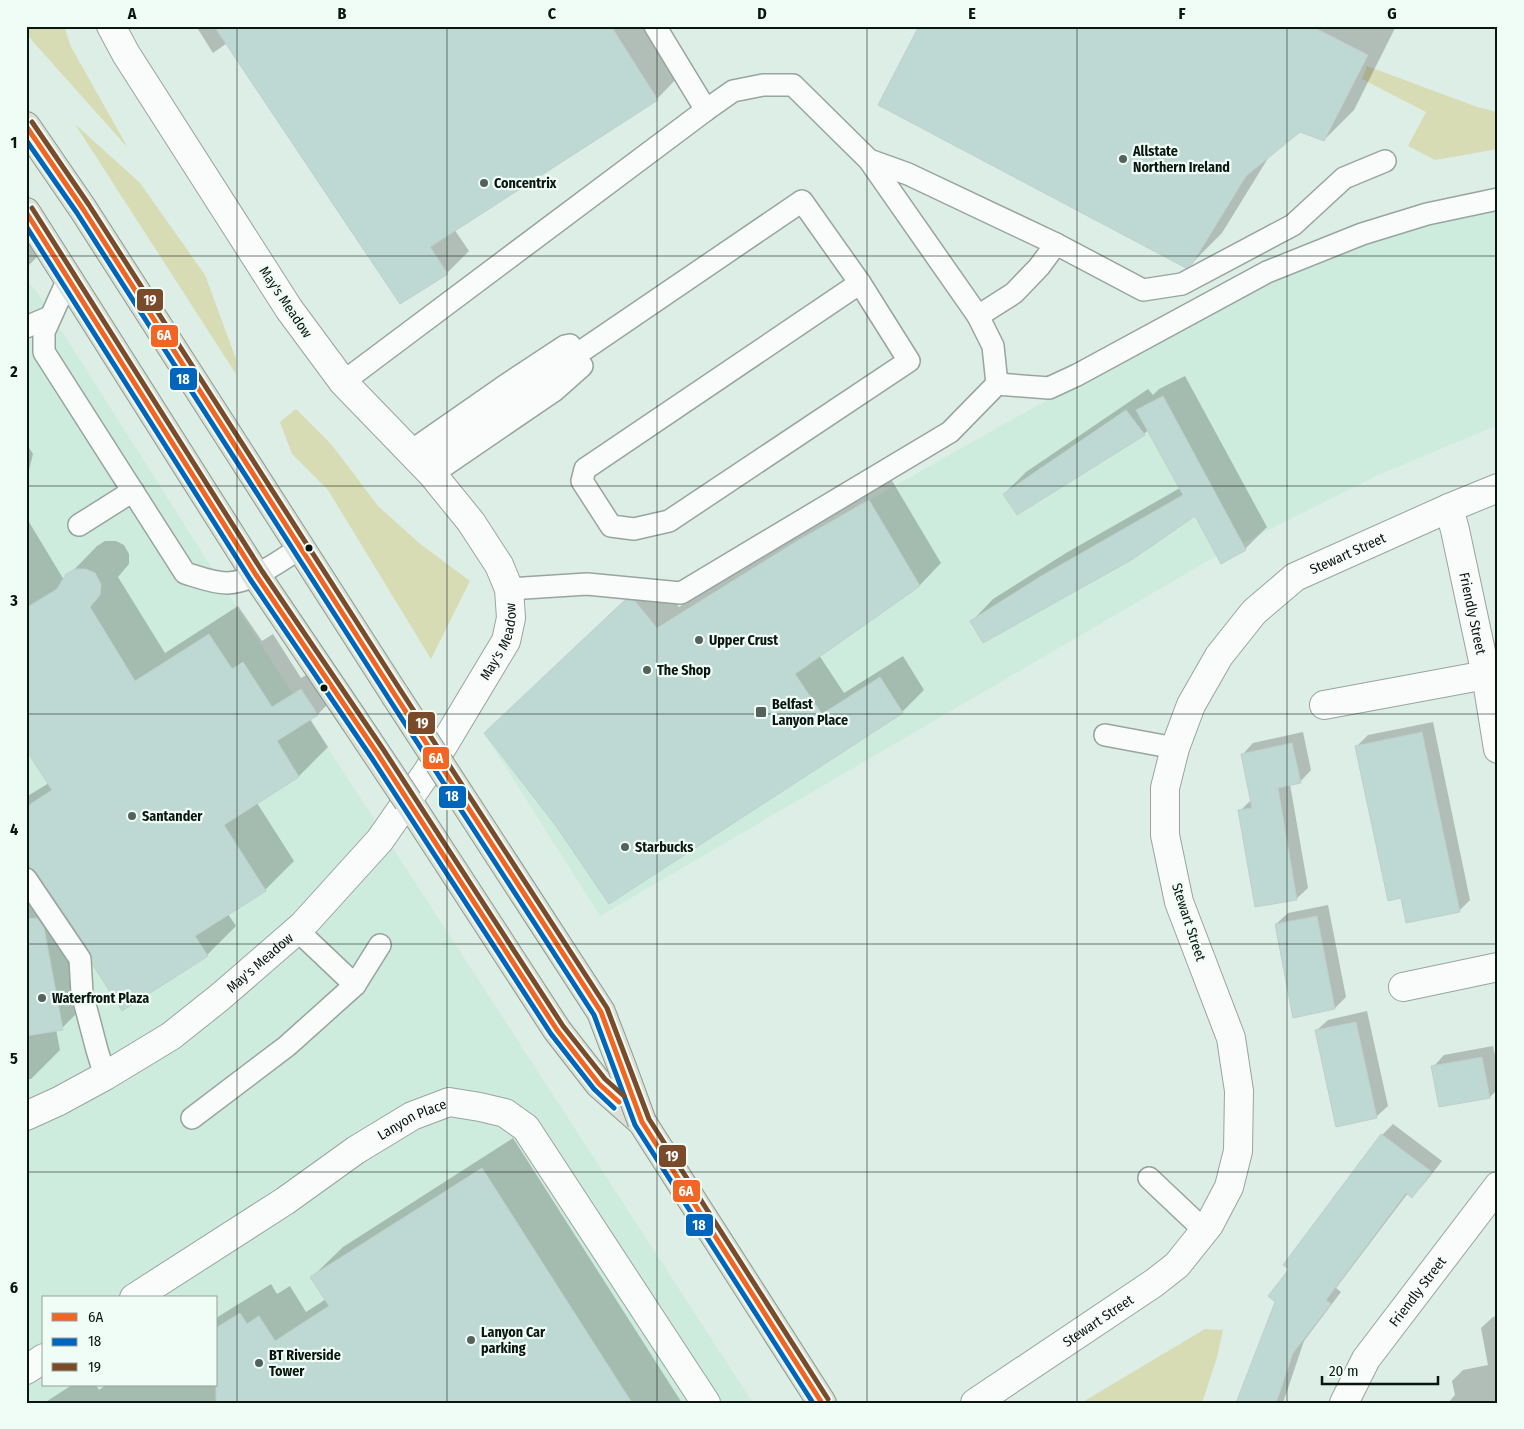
<svg xmlns="http://www.w3.org/2000/svg" width="1524" height="1429" font-family="'Fira Sans Condensed',sans-serif">
	<style>
		.built { fill: #ceecdd; fill-rule: evenodd }
		.green { fill: #d7dcb5 }
		.shadow { fill: #0003 }
		.building { fill: #bed9d4; stroke: #c0cfcb }
		.lines { fill: none; stroke-linecap: round; stroke-linejoin: round }
		.service-casing { stroke: #98a59f; stroke-width: 24 }
		.minor-casing { stroke: #98a59f; stroke-width: 30 }
		.primary-casing { stroke: #8c9a8b; stroke-width: 30 }
		.service { stroke: #fafcfb; stroke-width: 21 }
		.minor { stroke: #fafcfb; stroke-width: 28 }
		.primary { stroke: #dbe1da; stroke-width: 28 }
		.primary-bridge-casing { stroke: #8c9a8b; stroke-width: 30; stroke-linecap: butt }
		.primary-bridge { stroke: #dbe1da; stroke-width: 28 }
		.bus-1-casing { stroke: #f0fdf6; stroke-width: 9 }
		.bus-2-casing { stroke: #f0fdf6; stroke-width: 9 }
		.bus-3-casing { stroke: #f0fdf6; stroke-width: 9 }
		.bus-1 { stroke: #f26522; stroke-width: 5 }
		.bus-2 { stroke: #0065bd; stroke-width: 5 }
		.bus-3 { stroke: #7a4b2a; stroke-width: 5 }
		.grid { fill: none; stroke: #0a1610; stroke-width: 1; stroke-opacity: 0.55 }
		.poi-dot { fill: #54625b; stroke: #f0fdf6; stroke-width: 2 }
		.bus-dot { fill: #0a1610; stroke: #f0fdf6; stroke-width: 2 }
		.labels { text-anchor: middle; stroke-width: 4.5; stroke-linejoin: round; paint-order: stroke }
		.poi-label { font-size: 14px; font-weight: bold; fill: #0a1610; stroke: #f0fdf6; text-anchor: start }
		.street-label { font-size: 14px; fill: #0a1610; stroke: #f0fdf6 }
		.line-badge { stroke: #f0fdf6; stroke-width: 2 }
		.badge-label { font-size: 14px; text-anchor: middle; font-weight: bold; fill: #fff }
		.neatline { fill: none; stroke: #0a1610; stroke-width: 2 }
		.grid-label { font-size: 16px; text-anchor: middle; font-weight: bold; fill: #0a1610 }
	</style>
	<rect width="100%" height="100%" fill="#dceee5"/>
	<g class="built">
		<path d="M1498 208V425L1378 475 1211 559 600 916 484 733 630 595 658 628 797 541 1006 423 1151 342 1284 274 1360 244 1426 224Z"/>
		<path d="M26 281 35 289 243 617 753 1403H26ZM44 1298H216V1385H44Z"/>
	</g>
	<g class="green">
		<path d="M26 26H64L71 47 128 148 36 45 26 33Z"/>
		<path d="M1367 66 1477 107 1498 112V149L1435 160 1408 146 1426 112 1362 79Z"/>
		<path d="M75 124 140 183 205 275 236 359V374Z"/>
		<path d="M296 409 331 444 378 506 419 543 470 581 431 659 328 490 292 454 280 422Z"/>
		<path d="M1205 1329 1223 1330 1217 1357 1202 1403H1081Z"/>
	</g>
	<g class="shadow">
		<path d="M196 26H646L678 77 657 99 454 229 469 251 447 273 400 302 227 43 213 53Z"/>
		<path d="M920 26H1396L1354 110 1324 140 1299 130 1270 155 1222 233 1192 263Z"/>
		<path d="M26 226 43 251 26 268Z"/>
		<path d="M1185 376 1267 527 1245 549 1195 514 972 621 993 599 1066 553 1180 488 1148 430 1144 434 1004 494 1026 472 1148 389 1153 395 1159 389Z"/>
		<path d="M26 443 33 454 29 470 26 473Z"/>
		<path d="M891 479 941 563 920 585 819 655 844 693 903 656 924 690 902 712 609 903 507 712 648 579 657 580 679 607 820 519Z"/>
		<path d="M26 517 64 580 97 546 105 541H116L124 545 129 554V564L118 577 165 653 238 606 262 641 273 634 301 678 331 661 347 685 318 714 310 719 328 747 299 776 257 803 294 861 265 890 228 914 236 926 207 955 92 952 79 933 91 999 62 1028 56 1029 60 1050 31 1079H26V797L49 783 26 748Z"/>
		<path d="M1433 722 1470 900 1459 911 1402 896 1356 747 1368 735Z"/>
		<path d="M1303 732 1311 770 1300 782 1290 784 1308 888 1296 899 1240 811 1252 799 1242 755 1253 743Z"/>
		<path d="M1328 905 1346 997 1335 1008 1276 924 1288 913Z"/>
		<path d="M1367 1011 1388 1106 1376 1117 1316 1031 1328 1020Z"/>
		<path d="M1493 1046 1498 1069V1089L1490 1097 1433 1067 1444 1055Z"/>
		<path d="M1393 1124 1442 1161 1423 1185 1412 1196 1408 1193 1336 1288 1341 1292 1304 1341 1283 1403H1238L1291 1269 1382 1135Z"/>
		<path d="M513 1138 682 1403H44L72 1385H96L99 1390 106 1385H216V1318L271 1284 277 1294 290 1286 306 1312 326 1299 312 1277 343 1247Z"/>
		<path d="M1498 1316V1403H1448L1455 1395 1452 1381 1463 1370 1488 1365 1481 1328 1493 1317Z"/>
	</g>
	<g class="building">
		<path d="M214 26H611L658 100 430 247 448 274 400 304Z"/>
		<path d="M919 26H1311L1368 55 1324 141 1300 132 1246 176 1192 264 1186 268 878 105Z"/>
		<path d="M1163 396 1246 550 1221 564 1195 516 1133 559 983 643 970 621 1043 575 1183 495 1136 410Z"/>
		<path d="M1126 410 1145 435 1017 515 1003 494Z"/>
		<path d="M869 500 920 586 795 674 822 714 880 677 903 713 609 904 556 826 484 733 625 600 635 601 657 628 797 541Z"/>
		<path d="M75 569H86L95 573 101 584 100 595 90 607 135 681 209 634 232 669 243 662 272 707 301 689 318 715 277 741 299 777 224 825 266 891 195 936 208 956 122 1011 93 965 90 952 36 872 30 867 26 861V807L52 790 26 750V608L57 589 66 574Z"/>
		<path d="M1422 732 1460 912 1406 923 1401 898 1388 901 1355 746Z"/>
		<path d="M1292 743 1301 783 1278 788 1297 900 1255 907 1238 810 1252 808 1241 754Z"/>
		<path d="M1317 916 1335 1009 1293 1018 1275 924Z"/>
		<path d="M37 918 44 928 63 1030 26 1036V919Z"/>
		<path d="M1356 1022 1377 1118 1336 1127 1315 1030Z"/>
		<path d="M1482 1057 1490 1098 1439 1107 1431 1066Z"/>
		<path d="M1381 1134 1432 1172 1412 1198 1406 1193 1326 1300 1331 1304 1293 1353 1276 1403H1236L1275 1302 1268 1296 1289 1269 1283 1265Z"/>
		<path d="M482 1168 632 1403H216V1328L240 1313 247 1324 259 1316 275 1341 329 1306 310 1277Z"/>
	</g>
	<g class="lines">
		<defs>
			<g id="service">
				<path d="M655 26 706 110"/>
				<path d="M1056 244 1143 290 1182 284 1293 225 1344 178 1385 161"/>
				<path d="M68 279 44 332V352L185 573C198 577 213 583 227 583 254 582 278 561 301 548"/>
				<path d="M860 283 909 361 669 521 634 529 611 526 582 481 585 469Z"/>
				<path d="M26 327 50 317"/>
				<path d="M343 382 706 110 733 91 763 85H793L869 160 978 316 1014 293 1039 267 1056 244 908 174 869 160"/>
				<path d="M997 384 1049 388 1077 375 1267 272 1362 234 1427 214 1498 199"/>
				<path d="M411 451 503 387 565 346 570 345"/>
				<path d="M421 462 510 400 547 377 570 359 802 201 860 283"/>
				<path d="M432 474 555 390 582 366"/>
				<path d="M79 525 133 491"/>
				<path d="M509 589 587 584 681 593 950 432 997 384 993 346 978 316"/>
				<path d="M1105 735 1175 748"/>
				<path d="M26 879 80 959 82 993 97 1050 105 1076"/>
				<path d="M297 930 355 985"/>
				<path d="M192 1118 287 1046 355 985 380 945"/>
				<path d="M1149 1178 1205 1231"/>
			</g>
			<g id="minor">
				<path id="s1" d="M1449 508 1455 530 1486 675 1498 749"/>
				<path d="M1324 705 1486 675"/>
				<path d="M1403 987 1498 967"/>
				<path id="s2" d="M26 1116 59 1101 105 1076 171 1036 220 997 303 925 380 840 428 771 506 641 511 618 509 589 499 565 471 522 432 474 343 382 289 309 126 54 111 26"/>
				<path id="s3" d="M134 1298 285 1201 356 1150 412 1116 449 1102 480 1107 505 1113 526 1128 706 1403"/>
				<path d="M26 1370 44 1358"/>
				<path id="s4" d="M975 1403 1154 1283 1177 1265 1209 1225 1229 1187 1238 1151 1239 1091 1231 1038 1179 902 1165 835V788L1175 748 1191 705 1219 656 1254 612 1295 577 1449 508 1498 488"/>
				<path id="s5" d="M1344 1403 1366 1359 1498 1186"/>
			</g>
			<g id="primary">
				<path d="M26 126 83 209 395 695"/>
				<path d="M26 212 256 575 354 720"/>
				<path d="M408 801 557 1030 599 1084 642 1122 822 1403"/>
			</g>
		</defs>
		<use href="#service" class="service-casing"/>
		<use href="#minor" class="minor-casing"/>
		<use href="#primary" class="primary-casing"/>
		<use href="#service" class="service"/>
		<use href="#minor" class="minor"/>
		<use href="#primary" class="primary"/>
		<defs>
			<g id="primary-bridge">
				<path d="M395 695 601 1012 622 1067 642 1122"/>
				<path d="M354 720 408 801"/>
			</g>
		</defs>
		<use href="#primary-bridge" class="primary-bridge-casing"/>
		<use href="#primary-bridge" class="primary-bridge"/>
		<defs>
			<g id="bus-1">
				<path d="M26 126 83 209 395 695 601 1012 642 1122 822 1403"/>
				<path d="M26 212 256 575 377 753 557 1030 599 1084 619 1102"/>
			</g>
			<g id="bus-2">
				<path d="M26 140 77 213 389 699 594 1015 635 1125 813 1403"/>
				<path d="M26 226 250 579 371 757 551 1034 594 1089 614 1108"/>
			</g>
			<g id="bus-3">
				<path d="M32 122 89 205 401 691 607 1008 649 1119 828 1399"/>
				<path d="M32 208 262 571 383 749 563 1026 605 1079 624 1096"/>
			</g>
		</defs>
		<use href="#bus-1" class="bus-1-casing"/>
		<use href="#bus-2" class="bus-2-casing"/>
		<use href="#bus-3" class="bus-3-casing"/>
		<use href="#bus-1" class="bus-1"/>
		<use href="#bus-2" class="bus-2"/>
		<use href="#bus-3" class="bus-3"/>
	</g>
	<path class="grid" d="M237 26V1403M447 26V1403M657 26V1403M867 26V1403M1077 26V1403M1287 26V1403M26 256H1498M26 486H1498M26 714H1498M26 944H1498M26 1172H1498"/>
	<g class="poi-dot">
		<circle cx="1123" cy="159" r="5"/>
		<circle cx="484" cy="183" r="5"/>
		<circle cx="699" cy="640" r="5"/>
		<circle cx="647" cy="670" r="5"/>
		<rect x="755" y="706" width="12" height="12" rx="2.5"/>
		<circle cx="132" cy="816" r="5"/>
		<circle cx="625" cy="847" r="5"/>
		<circle cx="42" cy="998" r="5"/>
		<circle cx="471" cy="1340" r="5"/>
		<circle cx="259" cy="1363" r="5"/>
	</g>
	<g class="bus-dot">
		<circle cx="309" cy="548" r="4.5"/>
		<circle cx="324" cy="688" r="4.5"/>
	</g>
	<g class="labels">
		<g class="poi-label">
			<text x="1133" y="156">Allstate<tspan x="1133" dy="16">Northern Ireland</tspan></text>
			<text x="494" y="188">Concentrix</text>
			<text x="709" y="645">Upper Crust</text>
			<text x="657" y="675">The Shop</text>
			<text x="772" y="709">Belfast<tspan x="772" dy="16">Lanyon Place</tspan></text>
			<text x="142" y="821">Santander</text>
			<text x="635" y="852">Starbucks</text>
			<text x="52" y="1003">Waterfront Plaza</text>
			<text x="481" y="1337">Lanyon Car<tspan x="481" dy="16">parking</tspan></text>
			<text x="269" y="1360">BT Riverside<tspan x="269" dy="16">Tower</tspan></text>
		</g>
		<g class="street-label">
			<text transform="translate(286 302) rotate(56)" y="5">May's Meadow</text>
			<text dy="5" stroke="none"><textPath href="#s4" startOffset="1062">Stewart Street</textPath></text>
			<text dy="5" stroke="none"><textPath href="#s1" startOffset="108">Friendly Street</textPath></text>
			<text dy="5" stroke="none"><textPath href="#s2" startOffset="686">May's Meadow</textPath></text>
			<text transform="translate(1189 922) rotate(72)" y="5">Stewart Street</text>
			<text dy="5" stroke="none"><textPath href="#s2" startOffset="281">May's Meadow</textPath></text>
			<text dy="5" stroke="none"><textPath href="#s3" startOffset="331">Lanyon Place</textPath></text>
			<text dy="5" stroke="none"><textPath href="#s5" startOffset="134">Friendly Street</textPath></text>
			<text dy="5" stroke="none"><textPath href="#s4" startOffset="148">Stewart Street</textPath></text>
		</g>
	</g>
	<g class="line-badge">
		<rect x="136" y="288" width="28" height="24" rx="5" fill="#7a4b2a"/>
		<rect x="150" y="324" width="29" height="24" rx="5" fill="#f26522"/>
		<rect x="169" y="367" width="29" height="24" rx="5" fill="#0065bd"/>
		<rect x="407" y="711" width="29" height="24" rx="5" fill="#7a4b2a"/>
		<rect x="422" y="746" width="28" height="24" rx="5" fill="#f26522"/>
		<rect x="438" y="785" width="29" height="24" rx="5" fill="#0065bd"/>
		<rect x="658" y="1144" width="29" height="24" rx="5" fill="#7a4b2a"/>
		<rect x="672" y="1179" width="29" height="24" rx="5" fill="#f26522"/>
		<rect x="685" y="1213" width="29" height="24" rx="5" fill="#0065bd"/>
	</g>
	<g class="badge-label">
		<text x="150" y="305">19</text>
		<text x="164" y="340">6A</text>
		<text x="183" y="384">18</text>
		<text x="422" y="728">19</text>
		<text x="436" y="763">6A</text>
		<text x="452" y="801">18</text>
		<text x="672" y="1161">19</text>
		<text x="686" y="1196">6A</text>
		<text x="699" y="1230">18</text>
	</g>
	<rect width="1524" height="1429" fill="none" stroke="#f0fdf6" stroke-width="55"/>
	<rect x="42" y="1296" width="175" height="90" fill="#f0fdf6" stroke="#94a19a"/>
	<rect x="52" y="1313" width="25" height="8" fill="#f26522" stroke="#94a19a"/>
	<text x="88" y="1322" font-size="15" fill="#0a1610">6A</text>
	<rect x="52" y="1338" width="25" height="8" fill="#0065bd" stroke="#94a19a"/>
	<text x="88" y="1346" font-size="15" fill="#0a1610">18</text>
	<rect x="52" y="1363" width="25" height="8" fill="#7a4b2a" stroke="#94a19a"/>
	<text x="88" y="1372" font-size="15" fill="#0a1610">19</text>
	<path d="M1322 1376v8h116v-8" fill="none" stroke="#0a1610" stroke-width="2.5"/>
	<text x="1329" y="1376" font-size="15" fill="#0a1610" stroke="#f0fdf6" stroke-width="4" paint-order="stroke">20 m</text>
	<rect x="28" y="28" width="1468" height="1374" class="neatline"/>
	<g class="grid-label">
		<text x="132" y="19">A</text>
		<text x="342" y="19">B</text>
		<text x="552" y="19">C</text>
		<text x="762" y="19">D</text>
		<text x="972" y="19">E</text>
		<text x="1182" y="19">F</text>
		<text x="1392" y="19">G</text>
		<text x="14" y="148">1</text>
		<text x="14" y="377">2</text>
		<text x="14" y="606">3</text>
		<text x="14" y="835">4</text>
		<text x="14" y="1064">5</text>
		<text x="14" y="1293">6</text>
	</g>
</svg>
